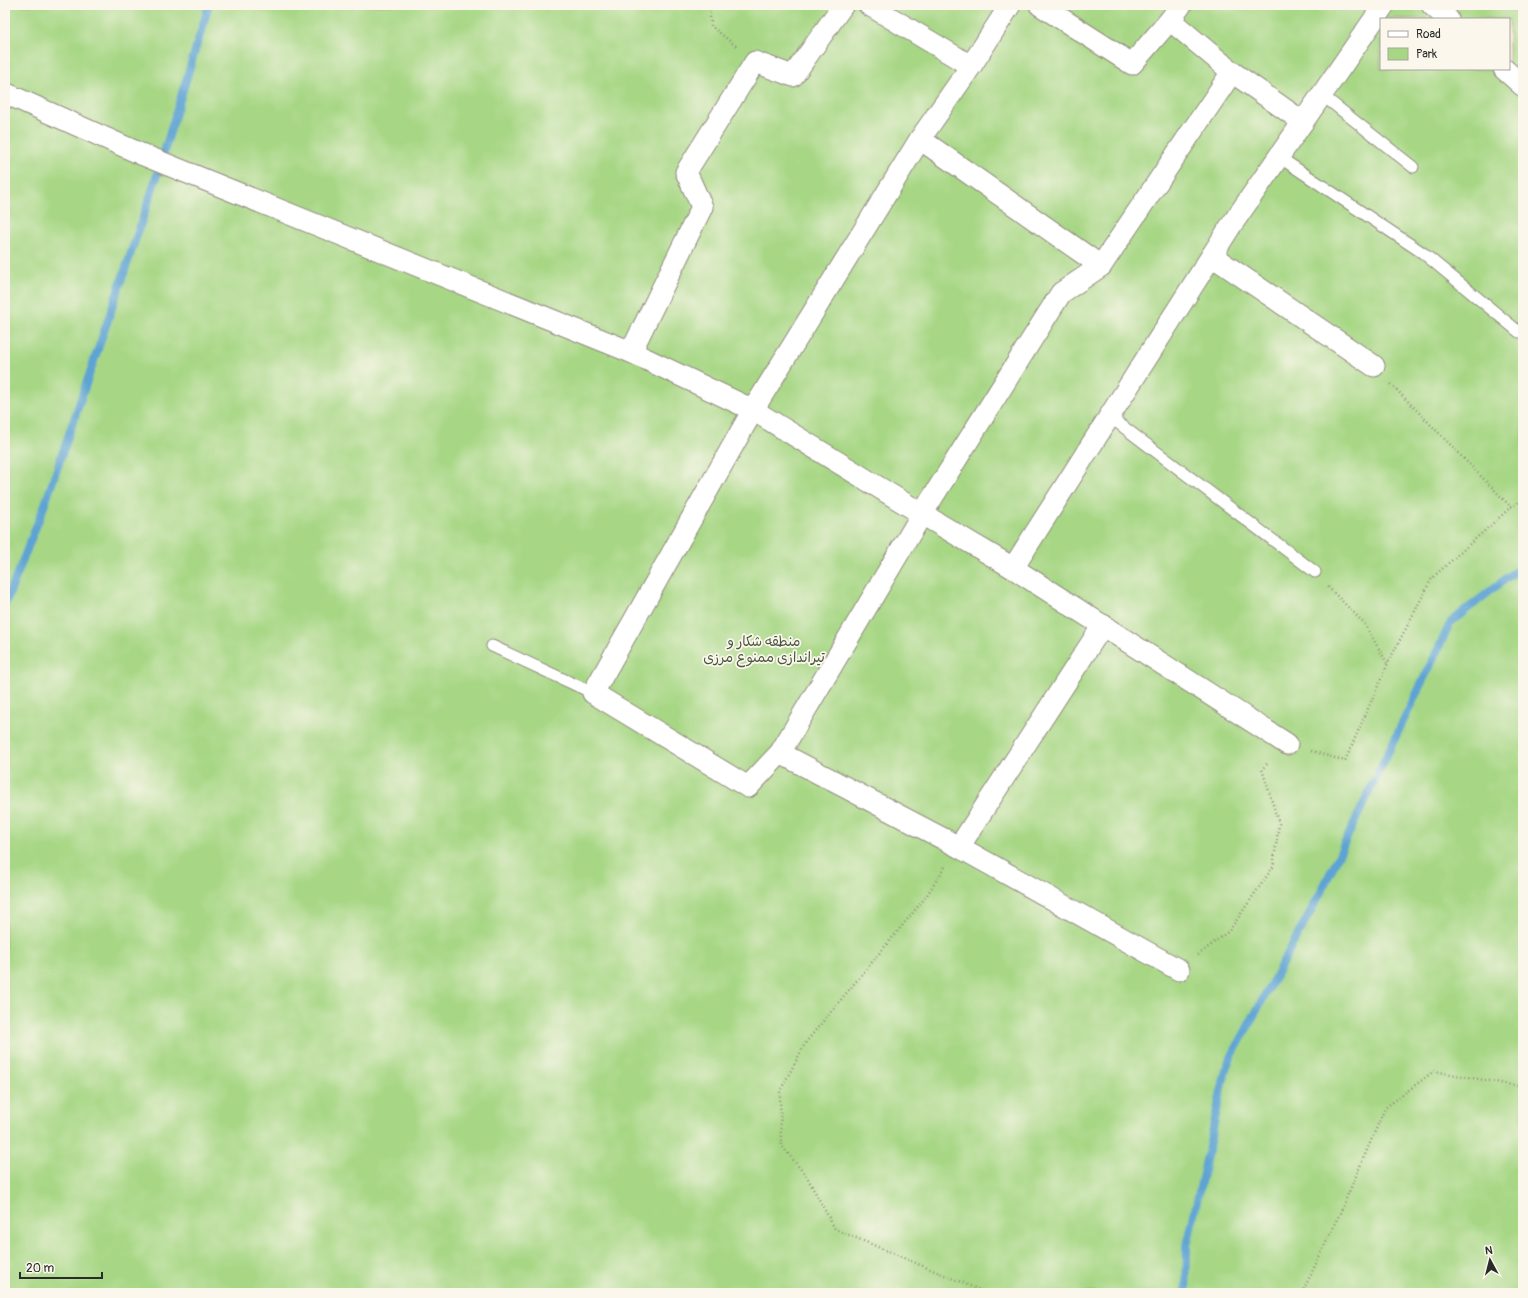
<svg xmlns="http://www.w3.org/2000/svg" width="1528" height="1298" font-family="Pangolin,'Playpen Sans Arabic',sans-serif">
	<style>
		.green { fill: #a7d785; stroke: #698158; fill-rule: evenodd }
		.lines { fill: none; stroke-linecap: round; stroke-linejoin: round }
		.stream { stroke: #5da3d3; stroke-width: 8 }
		.service-casing { stroke: #91897e; stroke-width: 13 }
		.minor-casing { stroke: #91897e; stroke-width: 23 }
		.path { stroke: #91897e; stroke-width: 2.5; stroke-dasharray: 1 3; stroke-linecap: butt }
		.service { stroke: #fff; stroke-width: 11 }
		.minor { stroke: #fff; stroke-width: 21 }
		.labels { text-anchor: middle; stroke-width: 3.5; stroke-linejoin: round; paint-order: stroke }
		.park-label { font-size: 14px; fill: #4a5642; stroke: #fbf7ec }
	</style>
	<rect width="100%" height="100%" fill="#fbf7ec"/>
	<filter id="ink" filterUnits="userSpaceOnUse"><feTurbulence type="fractalNoise" baseFrequency=".025" numOctaves="2"/><feDisplacementMap in="SourceGraphic" scale="8" xChannelSelector="R" yChannelSelector="G"/><feConvolveMatrix kernelMatrix="1 2 1 2 8 2 1 2 1" color-interpolation-filters="sRGB"/></filter>
	<filter id="wash" filterUnits="userSpaceOnUse"><feTurbulence type="fractalNoise" baseFrequency=".012" numOctaves="4" result="noise"/><feDisplacementMap in="SourceGraphic" scale="16" xChannelSelector="R" yChannelSelector="G"/><feGaussianBlur stdDeviation="0.9" result="paint"/><feColorMatrix in="noise" values="0 0 0 0 0 0 0 0 0 0 0 0 0 0 0 0 0 1.4 0 .05"/><feComposite in="paint" operator="in"/></filter>
	<g filter="url(#wash)">
		<rect width="100%" height="100%" fill="#f7e7d2"/>
		<path class="green" d="M5 5H1523V1293H5ZM1381 19H1509V69H1381Z"/>
		<g class="lines">
			<g class="stream">
				<path d="M5 605 45 504 152 191 209 5"/>
				<path d="M1186 1293 1187 1246 1227 1065 1320 894 1451 622 1523 565"/>
			</g>
		</g>
	</g>
	<g filter="url(#ink)">
		<g class="lines">
			<defs>
				<g id="service">
					<path d="M1322 95 1413 167"/>
					<path d="M1279 157 1423 253 1519 332"/>
					<path d="M1109 416 1315 572"/>
					<path d="M492 646 593 693"/>
				</g>
				<g id="minor">
					<path d="M869 5 971 66"/>
					<path d="M1010 5 971 66 920 139 753 410 593 693 748 787 780 753 922 514 1061 293 1101 266 1232 72 1170 20 1181 5"/>
					<path d="M1040 5 1132 64 1170 20"/>
					<path d="M1432 5 1448 19"/>
					<path d="M1504 69 1523 86"/>
					<path d="M1232 72 1303 122"/>
					<path d="M5 93 141 154 631 352 753 410 922 514 1013 568 1287 744"/>
					<path d="M920 139 1101 266"/>
					<path d="M1212 256 1374 366"/>
					<path d="M631 352 702 207 686 172 755 62 793 76 843 5"/>
					<path d="M1013 568 1230 227 1384 5"/>
					<path d="M780 753 959 847 1179 970"/>
					<path d="M959 847 1103 625"/>
				</g>
			</defs>
			<use href="#service" class="service-casing"/>
			<use href="#minor" class="minor-casing"/>
			<g class="path">
				<path d="M709 5 711 26 736 46"/>
				<path d="M1391 384 1511 507"/>
				<path d="M1328 587 1364 623 1387 663"/>
				<path d="M1311 751 1345 761 1388 663 1432 578 1511 507 1523 499"/>
				<path d="M945 867 925 898 806 1042 780 1091 781 1145 807 1177 835 1229 987 1293"/>
				<path d="M1198 955 1229 931 1273 867 1279 824 1262 769 1269 762"/>
				<path d="M1302 1293 1340 1213 1385 1108 1434 1071 1523 1087"/>
			</g>
			<use href="#service" class="service"/>
			<use href="#minor" class="minor"/>
		</g>
	</g>
	<g class="labels">
		<g class="park-label">
			<text x="764" y="646">منطقه شکار و<tspan x="764" dy="16">تیراندازی ممنوع مرزی</tspan></text>
		</g>
	</g>
	<rect width="1528" height="1298" fill="none" stroke="#fbf7ec" stroke-width="20"/>
	<rect x="1380" y="18" width="130" height="52" fill="#fbf7ec" stroke="#a8a59f"/>
	<rect x="1388" y="31" width="20" height="6" fill="#ffffff" stroke="#a8a59f"/>
	<text x="1416" y="38" font-size="12" fill="#2b2b2b">Road</text>
	<rect x="1388" y="48" width="20" height="12" fill="#a7d785" stroke="#a8a59f"/>
	<text x="1416" y="58" font-size="12" fill="#2b2b2b">Park</text>
	<g transform="translate(1490 1260) rotate(353)" stroke="#fbf7ec" stroke-width="3" paint-order="stroke">
	<path d="M0-3L7 15L0 10L-7 15Z" fill="#2b2b2b"/>
	<text y="-6" font-size="11" font-weight="bold" text-anchor="middle" fill="#2b2b2b">N</text>
	</g>
	<path d="M20 1272v6h82v-6" fill="none" stroke="#2b2b2b" stroke-width="2"/>
	<text x="26" y="1272" font-size="12" fill="#2b2b2b" stroke="#fbf7ec" stroke-width="3" paint-order="stroke">20 m</text>
</svg>
